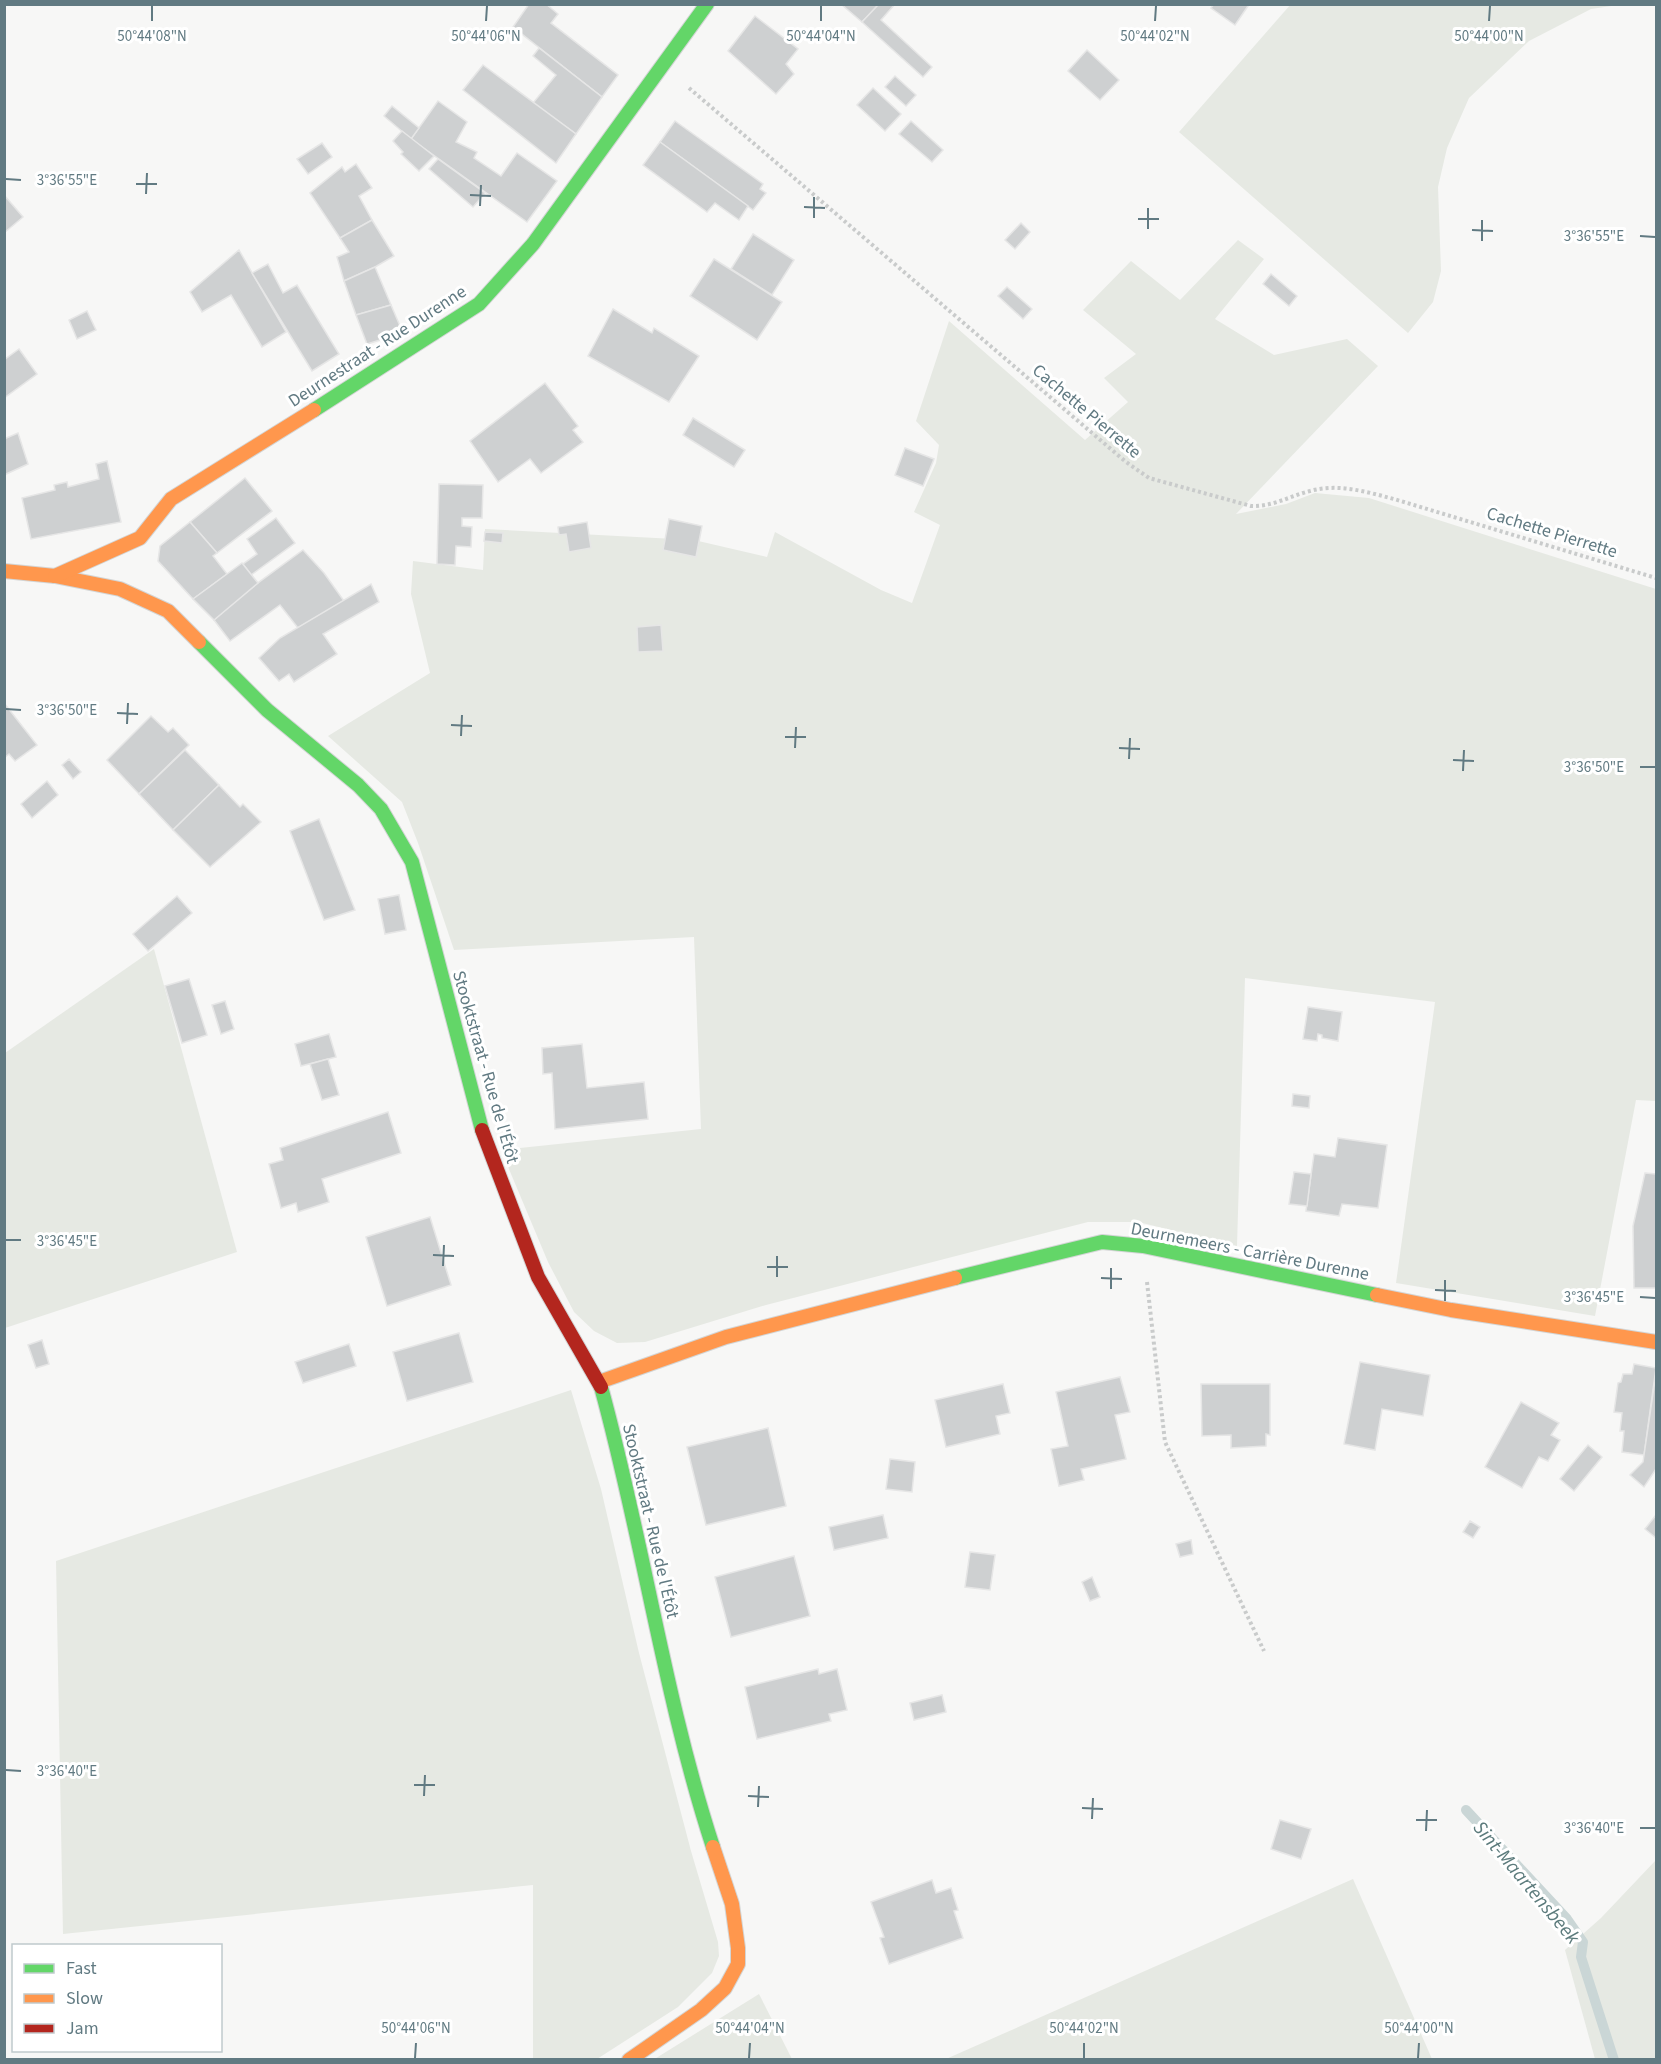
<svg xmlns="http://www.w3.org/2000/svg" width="1661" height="2064" font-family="'Source Sans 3',sans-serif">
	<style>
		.green { fill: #e6e9e3 }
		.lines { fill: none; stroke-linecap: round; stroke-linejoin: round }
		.stream { stroke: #cad6d6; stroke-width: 10 }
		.building { fill: #ced0d1; stroke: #e6e6e6; stroke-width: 1.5 }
		.fast-casing { stroke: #d3d5d5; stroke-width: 16 }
		.slow-casing { stroke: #d3d5d5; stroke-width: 16 }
		.jam-casing { stroke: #d3d5d5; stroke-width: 16 }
		.path { stroke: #c9cbcb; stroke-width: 4; stroke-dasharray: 3 3; stroke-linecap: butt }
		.fast { stroke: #63d668; stroke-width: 14 }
		.slow { stroke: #ff974d; stroke-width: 14 }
		.jam { stroke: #b3261e; stroke-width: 14 }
		.ticks { fill: none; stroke: #617a82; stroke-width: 2 }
		.labels { text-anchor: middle; stroke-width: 6; stroke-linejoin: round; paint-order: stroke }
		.street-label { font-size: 18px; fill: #617a82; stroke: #fff }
		.water-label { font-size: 20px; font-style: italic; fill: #5c7b7c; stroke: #fff }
		.ticks-label { font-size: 15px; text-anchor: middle; fill: #617a82; stroke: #fff; stroke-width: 6; stroke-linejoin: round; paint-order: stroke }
	</style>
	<rect width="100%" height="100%" fill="#f7f7f6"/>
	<g class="green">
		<path d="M1291 4 1618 5 1591 9 1529 41 1469 98 1447 148 1438 187 1441 271 1433 302 1408 333 1179 132Z"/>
		<path d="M1238 240 1264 259 1215 319 1274 355 1347 339 1378 366 1236 514 1286 504 1315 493 1369 498 1656 589V1101L1636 1100 1595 1316 1396 1283 1435 1002 1245 978 1237 1246 1138 1222H1088L766 1305 645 1342 617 1343 594 1331 574 1312 548 1262 501 1150 701 1129 694 937 454 950 418 843 402 802 328 736 430 673 411 594 413 561 483 570 485 529 694 540 767 557 775 532 881 590 912 603 940 525 914 512 936 463 939 445 916 421 949 321 1085 440 1128 402 1104 378 1136 354 1083 310 1131 261 1180 300Z"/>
		<path d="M154 949 237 1252 5 1328V1053Z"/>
		<path d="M571 1390 601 1489 639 1653 691 1851 718 1942 719 1956 712 1973 678 2007 597 2059H533V1885L63 1934 56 1561Z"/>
		<path d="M1656 1860V2059H1595L1565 1950 1601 1918Z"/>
		<path d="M1353 1879 1432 2059H946Z"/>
		<path d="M759 1994 792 2059 653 2060Z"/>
	</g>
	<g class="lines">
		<path class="stream" d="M1466 1810 1567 1919 1583 1942 1581 1957 1614 2060"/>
	</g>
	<g class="building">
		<path d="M529 4H546L558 14 551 23 618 75 602 97 513 27Z"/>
		<path d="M841 4H879L862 22Z"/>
		<path d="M879 4H895L881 20 932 67 923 77 862 22Z"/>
		<path d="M1214 4H1246L1248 6 1235 25 1211 8Z"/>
		<path d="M755 16 798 49 786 64 794 74 776 94 728 51Z"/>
		<path d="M539 48 602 97 576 134 533 103 556 75 533 56Z"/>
		<path d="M1087 50 1119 80 1100 100 1068 71Z"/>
		<path d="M483 65 576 134 556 163 463 90Z"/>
		<path d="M895 76 916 95 906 106 885 87Z"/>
		<path d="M873 88 901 114 885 131 857 105Z"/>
		<path d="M438 101 467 122 456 142 477 152 474 158 501 176 517 153 557 181 527 222 411 139Z"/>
		<path d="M392 106 419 128 411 139 384 116Z"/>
		<path d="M675 121 763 184 760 189 766 193 753 210 660 142Z"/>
		<path d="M911 121 943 150 932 162 899 134Z"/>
		<path d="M402 131 434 156 419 171 401 154 403 152 393 141Z"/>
		<path d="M660 142 748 206 739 220 715 203 707 212 643 165Z"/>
		<path d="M322 143 332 157 308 174 297 159Z"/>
		<path d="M438 159 485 193 473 207 429 169Z"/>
		<path d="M356 164 372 188 359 196 372 220 340 238 310 193 342 167 345 172Z"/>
		<path d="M4 195 23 217 4 233Z"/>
		<path d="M372 220 394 256 375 267 344 281 337 257 349 252 340 238Z"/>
		<path d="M1021 223 1030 232 1015 249 1005 240Z"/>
		<path d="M753 234 794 260 772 295 731 269Z"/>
		<path d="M239 250 286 332 262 347 231 295 202 312 190 292Z"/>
		<path d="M714 259 782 302 757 340 690 296Z"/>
		<path d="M268 264 283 293 297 285 339 354 312 371 252 273Z"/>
		<path d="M375 267 391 305 356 315 344 281Z"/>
		<path d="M1271 274 1297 296 1289 306 1263 284Z"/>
		<path d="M1007 287 1032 309 1023 319 998 296Z"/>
		<path d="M391 305 403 333 367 344 356 315Z"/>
		<path d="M613 309 652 333 654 328 699 356 669 402 588 356Z"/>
		<path d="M87 311 96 330 77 339 69 320Z"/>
		<path d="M19 349 37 374 4 398V360Z"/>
		<path d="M545 383 578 426 573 430 583 442 541 473 530 459 498 482 470 441Z"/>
		<path d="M693 418 745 450 734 467 683 435Z"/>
		<path d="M18 433 28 464 4 475V439Z"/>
		<path d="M905 448 934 459 923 486 895 475Z"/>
		<path d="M107 461 121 522 31 539 22 498 55 490 54 485 67 482 68 487 99 479 96 464Z"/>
		<path d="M245 478 272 511 217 553 190 522Z"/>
		<path d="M439 484 483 485 482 518H462V526L472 527 471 547 456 546 455 565 437 564Z"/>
		<path d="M276 518 295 543 251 575 243 564 257 554 247 539Z"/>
		<path d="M669 519 702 526 696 557 663 550Z"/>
		<path d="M190 522 217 553 213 556 227 574 193 599 158 561 160 546Z"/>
		<path d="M587 522 591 548 569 552 566 534 559 535 558 527Z"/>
		<path d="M485 532 503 533 502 543 484 541Z"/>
		<path d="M303 550 324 573 344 601 298 628 280 605 230 641 214 620 244 593Z"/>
		<path d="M242 563 258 583 214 620 193 599Z"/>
		<path d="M371 584 379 602 323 634 337 654 294 682 289 674 279 681 259 658 280 638Z"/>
		<path d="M661 625 663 651 638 652 637 627Z"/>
		<path d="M4 703 37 745 15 761 9 754 4 758Z"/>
		<path d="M151 716 168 732 173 728 189 745 139 794 107 760Z"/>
		<path d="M185 750 219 785 173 830 139 794Z"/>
		<path d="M69 759 81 772 73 779 62 765Z"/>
		<path d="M47 781 58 795 32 818 21 804Z"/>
		<path d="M219 785 240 807 243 804 261 822 210 867 173 830Z"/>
		<path d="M319 819 355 910 324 920 290 831Z"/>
		<path d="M399 895 406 930 385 934 378 899Z"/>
		<path d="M177 896 192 913 148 951 133 934Z"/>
		<path d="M189 979 207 1035 182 1043 165 986Z"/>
		<path d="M225 1001 234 1029 221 1034 212 1005Z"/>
		<path d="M1308 1007 1342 1012 1338 1041 1322 1038V1035L1318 1034 1317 1041 1303 1039Z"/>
		<path d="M329 1034 336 1057 301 1066 295 1044Z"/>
		<path d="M582 1044 587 1088 644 1082 648 1119 555 1129 552 1073 543 1074 542 1048Z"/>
		<path d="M328 1059 339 1095 322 1100 310 1064Z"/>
		<path d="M1293 1094 1310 1096 1309 1108 1292 1106Z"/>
		<path d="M388 1112 401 1153 322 1179 329 1202 298 1212 296 1203 281 1208 269 1164 283 1160 280 1148Z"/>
		<path d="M1338 1138 1387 1145 1378 1208 1342 1204 1339 1216 1306 1211 1314 1154 1335 1157Z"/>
		<path d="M1294 1172 1311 1174 1307 1206 1289 1204Z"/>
		<path d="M1645 1173 1656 1174V1288H1634L1633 1226Z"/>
		<path d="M430 1217 451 1285 387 1306 366 1237Z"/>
		<path d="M459 1333 473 1382 407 1401 393 1352Z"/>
		<path d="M42 1340 49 1364 36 1368 28 1345Z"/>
		<path d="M349 1344 356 1366 303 1383 295 1362Z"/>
		<path d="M1360 1362 1430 1375 1423 1416 1382 1409 1375 1450 1344 1444Z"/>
		<path d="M1634 1364 1656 1368 1644 1455 1622 1452 1624 1431H1620L1622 1413 1614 1412 1618 1383 1621 1382 1623 1374H1632Z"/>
		<path d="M1656 1373V1469L1644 1487 1630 1475 1643 1462Z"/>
		<path d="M1120 1377 1130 1412 1115 1415 1126 1459 1081 1469 1084 1480 1059 1486 1051 1449 1068 1446 1056 1392Z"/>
		<path d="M1003 1384 1010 1413 996 1416 1000 1434 946 1447 935 1400Z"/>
		<path d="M1201 1384H1270V1435L1266 1434V1446L1231 1448V1435L1202 1436Z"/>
		<path d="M1521 1402 1559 1423 1551 1435 1560 1440 1548 1461 1539 1457 1522 1488 1485 1467Z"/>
		<path d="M768 1428 786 1506 706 1525 687 1447Z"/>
		<path d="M1588 1445 1602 1457 1574 1491 1560 1479Z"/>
		<path d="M890 1459 915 1462 912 1492 886 1489Z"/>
		<path d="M883 1515 888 1538 834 1550 829 1527Z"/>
		<path d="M1656 1515V1538L1645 1529Z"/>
		<path d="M1470 1521 1480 1527 1473 1538 1463 1532Z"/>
		<path d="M1191 1540 1193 1554 1180 1557 1176 1544Z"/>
		<path d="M970 1552 995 1555 990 1590 965 1587Z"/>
		<path d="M794 1556 810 1616 731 1637 715 1577Z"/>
		<path d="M1092 1577 1100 1597 1090 1601 1082 1582Z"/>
		<path d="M818 1669 819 1674 837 1669 847 1710 829 1714 831 1721 757 1739 745 1687Z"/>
		<path d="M942 1695 946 1712 914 1720 910 1703Z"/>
		<path d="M1280 1820 1311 1829 1301 1859 1271 1849Z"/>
		<path d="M932 1880 936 1893 951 1888 958 1910 954 1911 963 1938 889 1964 880 1938 884 1937 871 1902Z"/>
	</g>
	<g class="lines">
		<defs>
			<g id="fast">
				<path d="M314 410 479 304 533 244 707 4"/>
				<path d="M199 642 267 710 358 785 381 809 412 862 482 1130"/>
				<path d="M955 1278 1102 1242 1143 1246 1377 1295"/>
				<path d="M601 1387C643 1539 664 1697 713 1847"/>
			</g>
			<g id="slow">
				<path d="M4 571 55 576 120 589 168 611 199 642"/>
				<path d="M55 576 140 538 171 499 314 410"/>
				<path d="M1377 1295 1451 1310 1656 1342"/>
				<path d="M599 1382 726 1337 955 1278"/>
				<path d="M629 2060 701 2010 725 1988 738 1964V1948L732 1904 713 1847"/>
			</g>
			<path id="jam" d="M482 1130 538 1277 601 1387"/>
		</defs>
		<use href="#fast" class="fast-casing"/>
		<use href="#slow" class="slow-casing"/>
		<use href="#jam" class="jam-casing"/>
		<g class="path">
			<path d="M689 88 1126 462 1149 478 1251 506C1272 507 1290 496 1310 491 1338 483 1367 492 1394 499L1656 578"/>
			<path d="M1147 1282 1165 1442 1264 1651"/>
		</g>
		<use href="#fast" class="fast"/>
		<use href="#slow" class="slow"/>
		<use href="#jam" class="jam"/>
	</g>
	<path class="ticks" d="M152 21V6M486 21 487 6M821 21V6M1155 21 1156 6M1489 21 1490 6M6 179 21 180M136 184H157M146 194 147 173M470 195 491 196M480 206 481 185M804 207 825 208M814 218V197M1138 219H1159M1148 229V208M1472 230 1493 231M1640 236 1655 237M1482 241V220M6 709 21 710M117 713 138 714M127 724 128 703M451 725 472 726M461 736 462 715M785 737H806M795 748 796 727M1119 748 1140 749M1129 759 1130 738M1453 760 1474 761M1640 767H1655M1463 771 1464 750M6 1240H21M433 1255 454 1256M443 1266 444 1245M767 1267H788M777 1277V1256M1101 1278 1122 1279M1111 1289V1268M1435 1290 1456 1291M1640 1297 1655 1298M1445 1301V1280M6 1770 21 1771M414 1785H435M424 1796 425 1775M748 1796 769 1797M758 1807 759 1786M1082 1808 1103 1809M1092 1819 1093 1798M1416 1820H1437M1640 1828H1655M1426 1831 1427 1810M415 2058 416 2043M749 2058 750 2043M1084 2058V2043M1418 2058 1419 2043"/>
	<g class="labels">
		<g class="street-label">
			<text transform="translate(377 346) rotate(-33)" y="6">Deurnestraat - Rue Durenne</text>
			<text transform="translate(1087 411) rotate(40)" y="6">Cachette Pierrette</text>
			<text transform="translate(1552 532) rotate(17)" y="6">Cachette Pierrette</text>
			<text transform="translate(486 1067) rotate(74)" y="6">Stooktstraat - Rue de l'Étôt</text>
			<text transform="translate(1250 1251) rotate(11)" y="6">Deurnemeers - Carrière Durenne</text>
			<text transform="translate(651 1521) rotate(77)" y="6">Stooktstraat - Rue de l'Étôt</text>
		</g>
		<g class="water-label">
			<text transform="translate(1527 1882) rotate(50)" y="7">Sint-Maartensbeek</text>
		</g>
	</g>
	<g class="ticks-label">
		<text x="152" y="41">50°44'08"N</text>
		<text x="486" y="41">50°44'06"N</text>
		<text x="821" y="41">50°44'04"N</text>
		<text x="1155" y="41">50°44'02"N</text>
		<text x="1489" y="41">50°44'00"N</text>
		<text x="67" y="185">3°36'55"E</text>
		<text x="1594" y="241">3°36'55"E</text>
		<text x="67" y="715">3°36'50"E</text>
		<text x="1594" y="772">3°36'50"E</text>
		<text x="67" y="1246">3°36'45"E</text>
		<text x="1594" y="1302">3°36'45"E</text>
		<text x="67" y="1776">3°36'40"E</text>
		<text x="1594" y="1833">3°36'40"E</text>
		<text x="416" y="2033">50°44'06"N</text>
		<text x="750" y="2033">50°44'04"N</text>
		<text x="1084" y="2033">50°44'02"N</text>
		<text x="1419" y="2033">50°44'00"N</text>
	</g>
	<rect width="1661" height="2064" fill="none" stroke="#617a82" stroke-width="12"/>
	<rect x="12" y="1944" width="210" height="108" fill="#ffffff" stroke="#c0cacd" stroke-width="1.5"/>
	<rect x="24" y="1964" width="30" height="9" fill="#63d668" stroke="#c0cacd" stroke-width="1.5"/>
	<text x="66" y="1974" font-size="18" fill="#617a82">Fast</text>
	<rect x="24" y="1994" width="30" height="9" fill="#ff974d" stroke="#c0cacd" stroke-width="1.5"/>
	<text x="66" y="2004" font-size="18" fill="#617a82">Slow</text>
	<rect x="24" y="2024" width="30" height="9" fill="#b3261e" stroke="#c0cacd" stroke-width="1.5"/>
	<text x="66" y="2034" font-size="18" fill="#617a82">Jam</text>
</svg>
